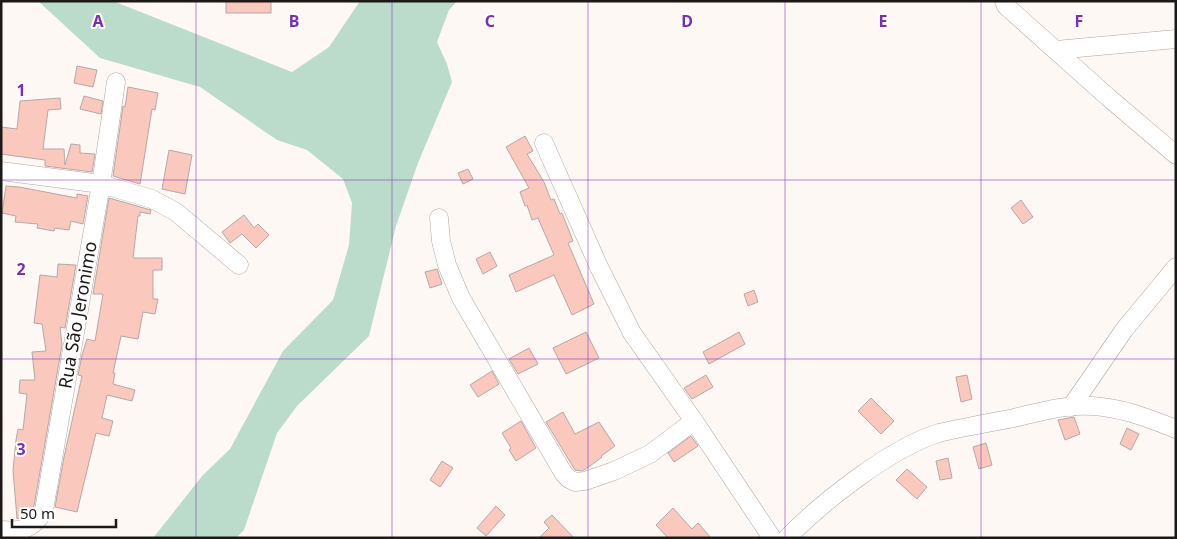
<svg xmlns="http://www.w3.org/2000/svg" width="1177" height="539" font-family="'Noto Sans',sans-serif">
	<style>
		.green { fill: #bbdccb }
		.building { fill: #fac8bc; stroke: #b4a9a7 }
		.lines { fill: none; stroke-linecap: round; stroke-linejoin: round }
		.minor-casing { stroke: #b0a6a1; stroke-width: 19 }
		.minor { stroke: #fff; stroke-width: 18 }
		.grid { fill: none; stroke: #7b2cbf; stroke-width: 1; stroke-opacity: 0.55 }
		.labels { text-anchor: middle; stroke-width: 4; stroke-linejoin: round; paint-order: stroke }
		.street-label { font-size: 18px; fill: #1c1917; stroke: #fff }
		.grid-label { font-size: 16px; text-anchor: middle; font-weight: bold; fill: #7b2cbf; stroke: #fff; stroke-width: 4; stroke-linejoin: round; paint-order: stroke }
	</style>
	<rect width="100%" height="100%" fill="#fef8f4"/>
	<path class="green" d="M38 1H113L292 72 329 47 360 1H457L449 10 437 42 447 64 452 82 418 163 396 226 369 336 297 406 277 433 244 530 236 538H153L203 475 230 449 283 351 333 300 349 245 352 203 343 179 307 150 277 140 200 87 100 58Z"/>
	<g class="building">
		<rect x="226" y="1" width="45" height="12"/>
		<path d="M77 66 97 70 93 87 74 83Z"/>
		<path d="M128 87 158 93 155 110 152 109 140 184 113 176 123 106 125 107Z"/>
		<path d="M84 96 103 101 101 114 80 109Z"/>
		<path d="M60 98 61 109 48 110 43 149H64L65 165 71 144 80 145V153L95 154 92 172 45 166V160L1 154V127L17 129 20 101Z"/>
		<path d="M525 136 533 151 527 154 544 182 551 200 554 199 560 214 562 213 573 241 568 243 594 304 572 315 554 275 516 292 509 275 554 255 538 218 532 220 527 205 525 206 520 192 529 188 506 147Z"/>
		<path d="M169 150 192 155 185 194 162 189Z"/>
		<path d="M468 169 473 179 463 184 458 173Z"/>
		<path d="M6 186 19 187 77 198V194L88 196 83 224 71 221 69 230 55 228 54 231 37 228 38 224 15 222 16 216 2 213Z"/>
		<path d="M109 198 151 210 150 214 140 212V216H138L133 258H162V270H153V299H158L155 314 143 312 138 339 121 336 113 373H115L113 384 135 390 132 401 107 395 102 418 113 421 109 436 96 433 77 512 55 507 64 457 82 376 78 375 82 355 87 339 95 341 103 294H93Z"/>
		<path d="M1021 200 1033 217 1023 224 1011 208Z"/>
		<path d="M244 215 254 228 258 224 269 235 256 248 242 234 230 243 222 232Z"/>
		<path d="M490 252 497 266 483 274 476 259Z"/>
		<path d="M58 264 76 265 65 328 60 327 62 345 34 506 26 516 17 519 13 470 16 440 18 429 23 430 27 394 19 393 20 380H35L32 352 46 351 42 324 34 323 40 275 57 277Z"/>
		<path d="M437 269 442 284 430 288 425 272Z"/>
		<path d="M754 290 758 302 748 306 744 294Z"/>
		<path d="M586 332 599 358 566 374 553 348Z"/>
		<path d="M739 332 745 344 709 364 703 352Z"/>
		<path d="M529 348 538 364 518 374 509 359Z"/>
		<path d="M492 371 499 384 478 397 470 385Z"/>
		<path d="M706 375 713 387 692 399 684 388Z"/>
		<path d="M967 375 972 399 961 402 956 377Z"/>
		<path d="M871 398 894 421 881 434 858 411Z"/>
		<path d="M563 412 575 434 599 422 615 446 601 456 602 457 590 466 582 471 575 470 546 422Z"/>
		<path d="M1074 417 1080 434 1065 440 1058 420Z"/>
		<path d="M521 421 536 448 516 461 509 450 511 448 502 433Z"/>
		<path d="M1127 428 1139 434 1131 450 1120 444Z"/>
		<path d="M691 436 698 446 674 462 668 453Z"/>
		<path d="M986 443 992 465 979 469 973 447Z"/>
		<path d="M948 458 952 478 940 480 936 461Z"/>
		<path d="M442 461 453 468 440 487 430 480Z"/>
		<path d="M907 469 927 487 917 499 896 480Z"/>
		<path d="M496 506 505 515 486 536 477 528Z"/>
		<path d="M673 508 692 529 698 523 711 538H668L656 525Z"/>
		<path d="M552 515 574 538H539L549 528 544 522Z"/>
	</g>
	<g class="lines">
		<defs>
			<g id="minor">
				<path d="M1004 1 1006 6 1109 98 1176 155"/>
				<path d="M1056 50 1176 39"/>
				<path d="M544 143 599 267 632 333 694 421 772 538"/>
				<path d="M1 171 101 184 152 199 176 212 239 265"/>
				<path d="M439 218 441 241 447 265 461 298 564 474 569 479 575 482 585 481 614 471 650 454 694 421"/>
				<path d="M1071 407 1124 330 1176 267"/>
				<path d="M1 530C22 532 34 529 44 510L101 184 116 82"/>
				<path d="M787 538C822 502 892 447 939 433 964 427 989 423 1014 418 1039 412 1066 404 1092 406 1124 408 1147 418 1176 429"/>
			</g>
		</defs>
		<use href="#minor" class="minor-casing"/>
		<use href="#minor" class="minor"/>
	</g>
	<path class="grid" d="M196 1V538M392 1V538M588 1V538M785 1V538M981 1V538M1 180H1176M1 359H1176"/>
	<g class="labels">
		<g class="street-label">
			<text transform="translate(78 315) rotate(-80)" y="6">Rua São Jeronimo</text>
		</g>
	</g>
	<g class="grid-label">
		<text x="98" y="27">A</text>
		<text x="294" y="27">B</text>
		<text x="490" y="27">C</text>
		<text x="687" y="27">D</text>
		<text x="883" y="27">E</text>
		<text x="1079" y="27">F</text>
		<text x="21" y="96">1</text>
		<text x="21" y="275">2</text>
		<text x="21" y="455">3</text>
	</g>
	<rect width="1177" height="539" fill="none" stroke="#1c1917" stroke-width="5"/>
	<path d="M12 519v8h104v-8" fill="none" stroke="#1c1917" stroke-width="2.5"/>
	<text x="20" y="519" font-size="15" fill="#1c1917" stroke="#ffffff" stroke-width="4" paint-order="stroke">50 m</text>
</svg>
